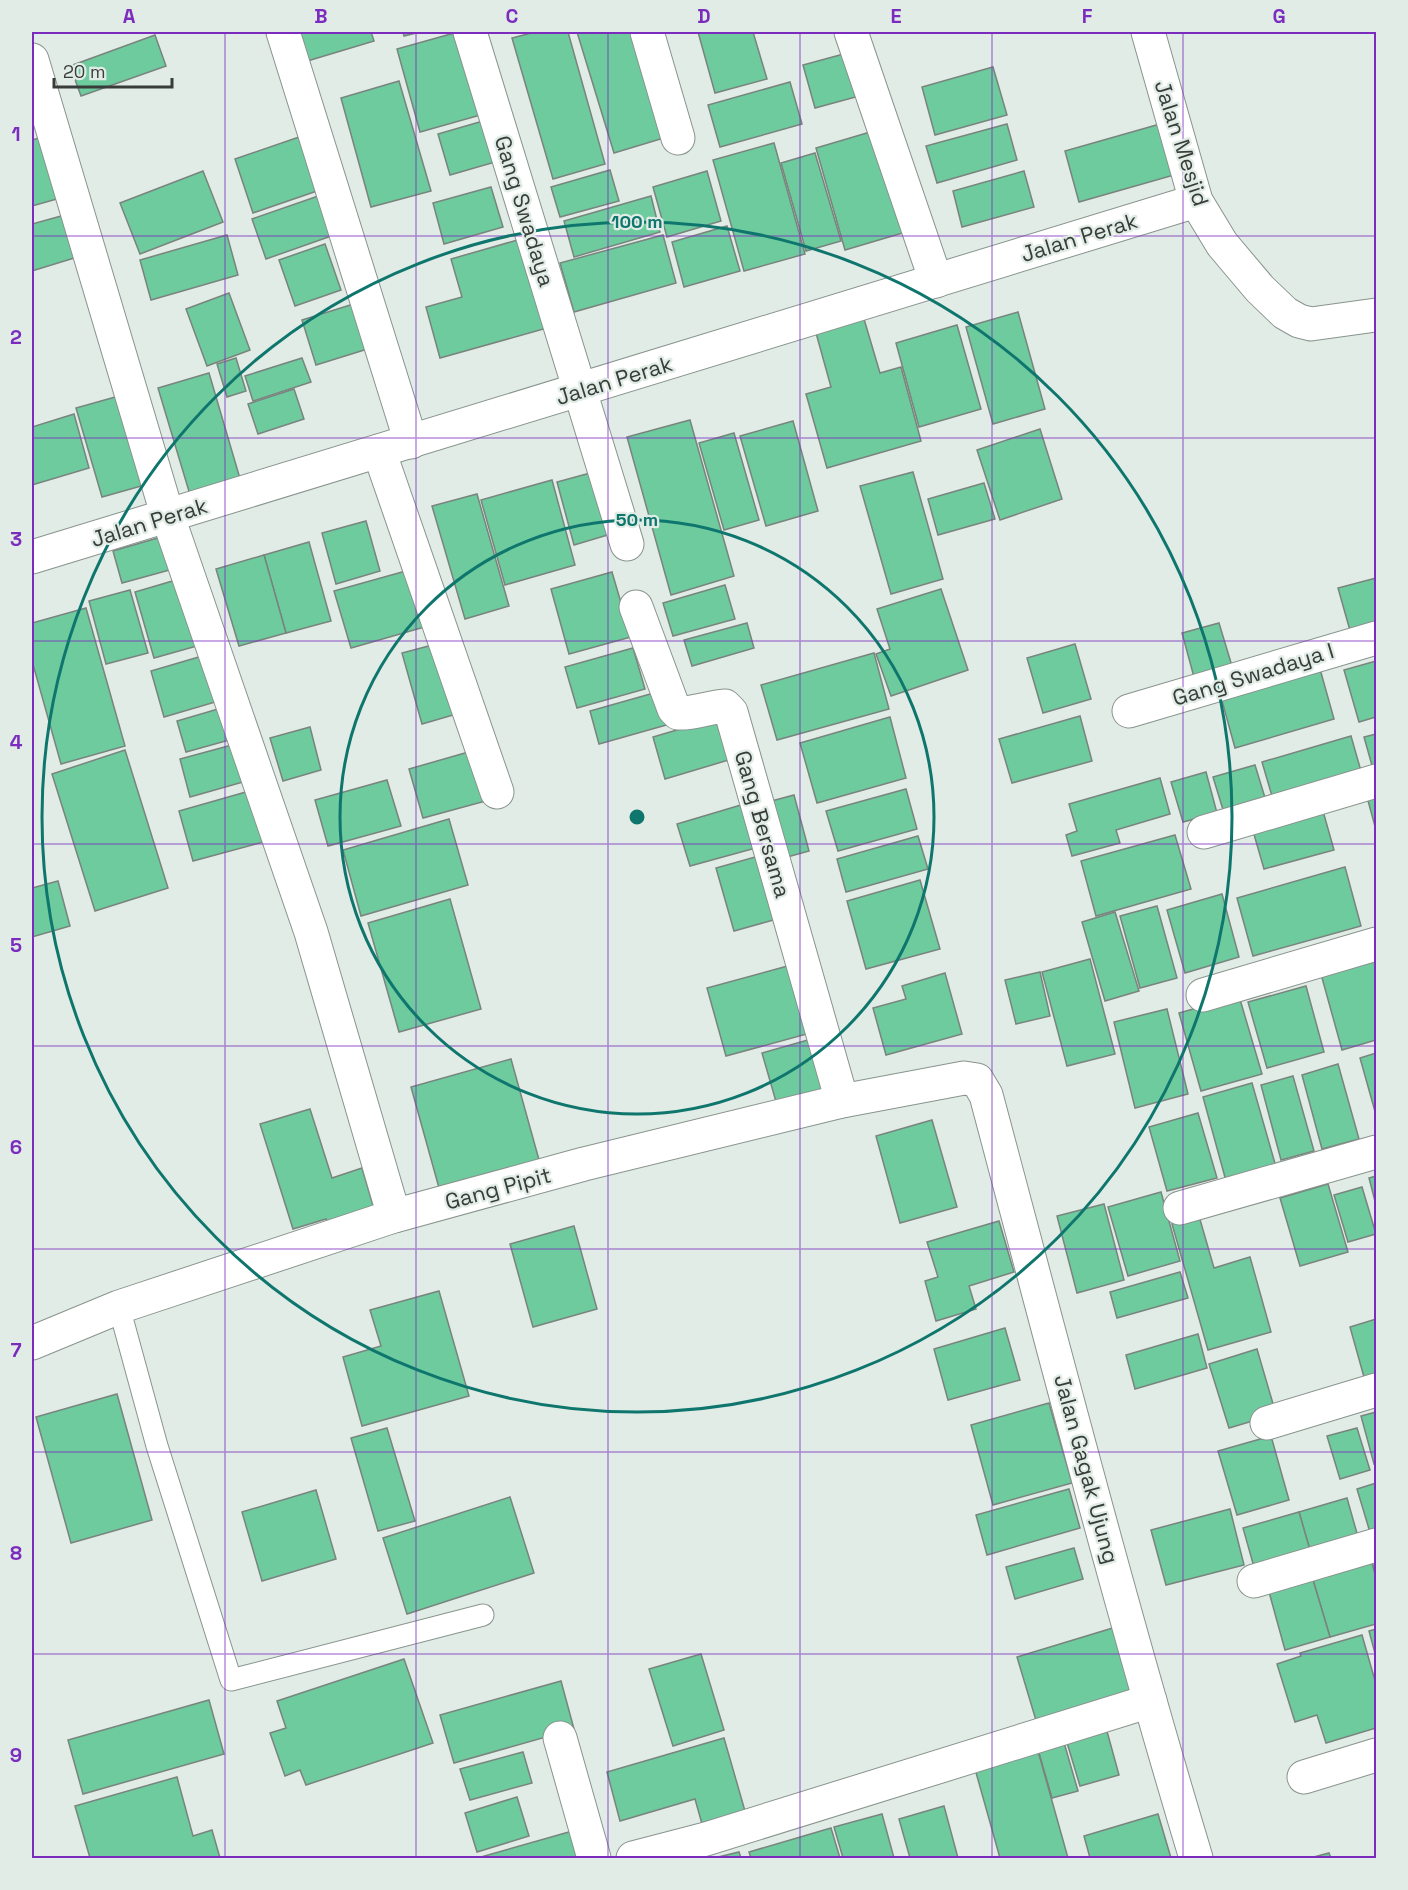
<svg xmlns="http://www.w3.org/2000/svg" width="1408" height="1890" font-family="'Space Grotesk',sans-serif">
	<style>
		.building { fill: #6dcb9e; stroke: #79847e; stroke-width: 1.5 }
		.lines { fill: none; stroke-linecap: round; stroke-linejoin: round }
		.lane-casing { stroke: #89948e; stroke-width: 23 }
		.street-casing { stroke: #89948e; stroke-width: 35 }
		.lane { stroke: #fff; stroke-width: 21 }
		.street { stroke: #fff; stroke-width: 33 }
		.grid { fill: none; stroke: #7b2cbf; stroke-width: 1.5; stroke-opacity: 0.55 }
		.ring { fill: none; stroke: #0f766e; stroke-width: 3 }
		.labels { text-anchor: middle; stroke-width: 4.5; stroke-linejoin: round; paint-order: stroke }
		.street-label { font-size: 22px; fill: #383d3a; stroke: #e0ece5 }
		.centre { fill: #0f766e; stroke: #e0ece5; stroke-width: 3 }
		.ring-label { font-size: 18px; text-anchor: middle; font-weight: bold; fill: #0f766e; stroke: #e0ece5; stroke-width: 4.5; stroke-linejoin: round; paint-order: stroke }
		.neatline { fill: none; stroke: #7b2cbf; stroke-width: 2 }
		.grid-label { font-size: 20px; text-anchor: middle; font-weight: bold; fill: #7b2cbf }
	</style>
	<rect width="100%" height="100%" fill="#e0ece5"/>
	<g class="building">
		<path d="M295 32H371L374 41 304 62Z"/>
		<path d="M403 32H420L404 36Z"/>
		<path d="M458 32 484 114 420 132 397 49Z"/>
		<path d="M535 32H568L605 164 553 179 512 38Z"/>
		<path d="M577 32H635L667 137 614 153Z"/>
		<path d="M698 32H753L767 79 715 93Z"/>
		<path d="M155 35 166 66 81 96 70 66Z"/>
		<path d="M851 52 863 95 815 108 803 65Z"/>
		<path d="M993 67 1007 115 935 135 922 87Z"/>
		<path d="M399 81 431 191 371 207 341 98Z"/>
		<path d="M790 82 802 124 720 147 708 105Z"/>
		<path d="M490 119 502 160 450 175 438 134Z"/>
		<path d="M1007 124 1017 160 937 183 926 146Z"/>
		<path d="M1160 124 1174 175 1079 202 1065 151Z"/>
		<path d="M877 130 906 232 845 250 816 148Z"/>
		<path d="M46 136 64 197 32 206V140Z"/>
		<path d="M302 136 320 190 253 213 235 159Z"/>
		<path d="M774 143 805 254 744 271 713 160Z"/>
		<path d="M815 153 841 241 806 251 781 163Z"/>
		<path d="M610 170 619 201 560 217 551 187Z"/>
		<path d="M203 171 223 222 140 254 120 203Z"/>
		<path d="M707 171 721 221 667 237 653 187Z"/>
		<path d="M1024 171 1034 207 962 227 953 191Z"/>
		<path d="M491 187 503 227 444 244 433 203Z"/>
		<path d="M324 194 337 234 266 259 252 219Z"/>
		<path d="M651 196 660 232 574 257 564 221Z"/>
		<path d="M72 213 84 255 32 271V224Z"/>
		<path d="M727 226 740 271 684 287 672 242Z"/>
		<path d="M227 235 238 275 151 300 140 260Z"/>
		<path d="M663 235 676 283 574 312 560 263Z"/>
		<path d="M521 239 547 328 440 358 426 307 462 297 451 259Z"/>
		<path d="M325 244 341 290 295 306 279 260Z"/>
		<path d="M229 293 250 350 207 366 186 309Z"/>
		<path d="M360 302 374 347 316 365 302 320Z"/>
		<path d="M1018 312 1045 409 993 424 966 327Z"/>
		<path d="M864 319 880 373 901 367 921 441 827 468 806 394 831 387 816 333Z"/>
		<path d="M957 325 981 409 919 427 896 343Z"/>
		<path d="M236 358 246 391 227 397 217 364Z"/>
		<path d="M302 358 311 382 253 401 245 376Z"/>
		<path d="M209 373 241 482 191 498 158 388Z"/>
		<path d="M294 389 304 419 258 434 248 404Z"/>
		<path d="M126 394 152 483 102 497 76 408Z"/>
		<path d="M74 414 89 468 32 485V427Z"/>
		<path d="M690 420 734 576 671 595 627 437Z"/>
		<path d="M793 421 818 511 766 526 740 436Z"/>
		<path d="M1040 429 1062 499 1000 520 977 450Z"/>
		<path d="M734 433 759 520 724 530 699 443Z"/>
		<path d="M594 472 611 534 574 545 557 482Z"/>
		<path d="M913 472 943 579 891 594 860 486Z"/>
		<path d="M552 480 575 565 505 585 481 500Z"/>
		<path d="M984 483 995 519 938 535 928 499Z"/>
		<path d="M477 494 509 606 465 619 432 506Z"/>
		<path d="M366 521 380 571 336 584 322 533Z"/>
		<path d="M168 535 177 568 122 583 113 551Z"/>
		<path d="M309 542 331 621 286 633 264 555Z"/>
		<path d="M264 555 286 633 239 646 216 569Z"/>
		<path d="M413 569 428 626 351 648 334 591Z"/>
		<path d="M612 572 631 637 569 654 551 589Z"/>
		<path d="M186 577 204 644 154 658 135 592Z"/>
		<path d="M1376 578V626L1351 634 1338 588Z"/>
		<path d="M725 585 735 619 673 636 663 603Z"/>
		<path d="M941 589 968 670 891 696 876 654 890 649 877 609Z"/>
		<path d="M130 590 148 653 106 664 89 601Z"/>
		<path d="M86 608 125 746 61 764 32 661V623Z"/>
		<path d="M747 623 754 648 692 666 684 640Z"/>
		<path d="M1219 623 1232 666 1194 677 1182 633Z"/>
		<path d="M440 643 460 713 422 724 402 653Z"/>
		<path d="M1075 644 1091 699 1043 713 1027 658Z"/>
		<path d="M633 648 645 689 577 708 565 667Z"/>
		<path d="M874 653 889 709 777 740 761 685Z"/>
		<path d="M209 654 222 700 164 717 151 671Z"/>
		<path d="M1376 661V717L1359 722 1344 670Z"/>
		<path d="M1320 669 1334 719 1235 748 1221 697Z"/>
		<path d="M661 691 670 724 599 744 590 711Z"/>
		<path d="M225 707 233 739 186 752 177 721Z"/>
		<path d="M1080 716 1092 761 1012 783 999 739Z"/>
		<path d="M721 717 732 759 665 779 653 737Z"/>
		<path d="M890 717 906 778 817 803 800 743Z"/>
		<path d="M310 727 321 770 283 781 270 738Z"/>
		<path d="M1376 734V768L1373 769 1364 737Z"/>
		<path d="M1351 736 1361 771 1272 796 1262 762Z"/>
		<path d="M232 745 243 782 190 797 180 759Z"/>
		<path d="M479 749 493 799 423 818 409 769Z"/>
		<path d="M125 750 168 888 95 911 52 774Z"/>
		<path d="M1255 765 1266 801 1224 813 1213 777Z"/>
		<path d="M1206 772 1217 813 1183 822 1171 782Z"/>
		<path d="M1160 778 1170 814 1116 830 1120 843 1072 856 1066 835 1077 831 1069 804Z"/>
		<path d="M387 780 401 826 328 846 315 800Z"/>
		<path d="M906 789 917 829 838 851 826 811Z"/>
		<path d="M253 790 267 841 193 861 179 811Z"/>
		<path d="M794 795 809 851 780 859 764 803Z"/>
		<path d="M1376 795V830L1367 797Z"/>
		<path d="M751 802 763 846 690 866 677 824Z"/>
		<path d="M1321 804 1334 850 1264 869 1251 824Z"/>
		<path d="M449 819 468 885 361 916 343 850Z"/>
		<path d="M1175 835 1191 889 1096 916 1081 861Z"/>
		<path d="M918 836 928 869 846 892 837 859Z"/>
		<path d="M766 854 784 917 734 931 716 868Z"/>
		<path d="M1345 867 1361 926 1253 956 1237 898Z"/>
		<path d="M920 880 940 949 866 969 847 901Z"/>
		<path d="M58 881 70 926 32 937V888Z"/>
		<path d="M1222 894 1239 957 1185 973 1167 910Z"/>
		<path d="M450 899 481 1009 399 1032 368 923Z"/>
		<path d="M1157 906 1177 978 1140 988 1120 916Z"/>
		<path d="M1115 912 1139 991 1105 1001 1082 922Z"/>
		<path d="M1376 951V1040L1342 1050 1319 967Z"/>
		<path d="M1090 959 1115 1054 1067 1066 1042 972Z"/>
		<path d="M795 964 814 1032 726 1056 707 988Z"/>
		<path d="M1040 972 1050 1016 1016 1024 1005 980Z"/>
		<path d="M945 973 962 1034 886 1055 873 1008 906 999 902 986Z"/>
		<path d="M1306 986 1324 1052 1267 1068 1248 1002Z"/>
		<path d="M1239 996 1262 1074 1201 1091 1179 1013Z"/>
		<path d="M1167 1009 1188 1094 1135 1108 1114 1022Z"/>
		<path d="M815 1038 829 1090 777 1105 762 1053Z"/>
		<path d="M1376 1053V1115L1360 1058Z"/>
		<path d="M511 1059 541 1167 441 1195 411 1087Z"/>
		<path d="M1338 1064 1359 1139 1322 1149 1302 1075Z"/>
		<path d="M1293 1076 1314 1151 1281 1160 1261 1085Z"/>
		<path d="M1252 1083 1276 1167 1226 1181 1203 1097Z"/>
		<path d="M310 1109 332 1178 362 1168 374 1209 328 1224 326 1219 293 1229 260 1124Z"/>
		<path d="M1198 1113 1217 1178 1167 1191 1149 1127Z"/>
		<path d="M932 1120 957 1207 900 1223 876 1136Z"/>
		<path d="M1376 1176V1205L1369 1178Z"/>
		<path d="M1328 1184 1348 1252 1300 1266 1280 1198Z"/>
		<path d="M1362 1187 1376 1234 1348 1242 1334 1195Z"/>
		<path d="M1161 1192 1180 1261 1128 1276 1108 1207Z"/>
		<path d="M1104 1204 1124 1280 1077 1293 1057 1216Z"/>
		<path d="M1199 1216 1214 1268 1250 1257 1271 1332 1208 1350 1172 1224Z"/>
		<path d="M999 1221 1014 1272 969 1286 976 1309 936 1321 925 1281 938 1277 927 1242Z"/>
		<path d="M574 1226 597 1309 533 1327 510 1244Z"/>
		<path d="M1180 1272 1188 1298 1117 1318 1110 1292Z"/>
		<path d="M439 1291 469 1396 362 1426 343 1357 381 1346 370 1310Z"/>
		<path d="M1376 1319V1374L1364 1377 1350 1327Z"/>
		<path d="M1005 1328 1020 1380 948 1400 934 1349Z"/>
		<path d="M1198 1334 1207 1368 1135 1389 1126 1355Z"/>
		<path d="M1257 1349 1276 1414 1229 1428 1209 1364Z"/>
		<path d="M117 1394 152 1520 71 1543 36 1417Z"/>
		<path d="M1049 1403 1072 1483 993 1505 971 1425Z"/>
		<path d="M1376 1412V1463L1374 1464 1361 1416Z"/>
		<path d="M387 1428 415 1521 378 1531 351 1438Z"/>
		<path d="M1357 1428 1370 1470 1340 1479 1327 1436Z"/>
		<path d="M1271 1436 1289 1500 1237 1515 1218 1451Z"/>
		<path d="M1376 1483V1537L1372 1539 1357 1489Z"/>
		<path d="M1069 1489 1080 1528 987 1555 976 1515Z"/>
		<path d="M316 1490 336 1559 262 1581 242 1512Z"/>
		<path d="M510 1497 534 1573 407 1614 383 1538Z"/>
		<path d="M1347 1498 1360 1544 1312 1557 1299 1512Z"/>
		<path d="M1230 1509 1244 1565 1166 1585 1151 1530Z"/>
		<path d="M1299 1512 1312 1557 1256 1574 1243 1528Z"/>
		<path d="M1074 1548 1083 1579 1015 1599 1006 1567Z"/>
		<path d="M1376 1562V1578L1372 1563Z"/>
		<path d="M1372 1563 1376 1578V1624L1330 1637 1313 1580Z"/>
		<path d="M1313 1580 1330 1637 1285 1650 1269 1592Z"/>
		<path d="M1116 1627 1137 1697 1038 1727 1017 1657Z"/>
		<path d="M1376 1629V1657L1369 1631Z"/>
		<path d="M1362 1635 1376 1684V1728L1326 1743 1317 1715 1295 1722 1277 1664 1301 1656 1300 1653Z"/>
		<path d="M701 1654 724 1730 673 1746 649 1669Z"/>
		<path d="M404 1659 433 1743 306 1785 300 1770 285 1776 270 1733 286 1728 277 1701Z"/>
		<path d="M561 1681 574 1729 454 1763 440 1715Z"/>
		<path d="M209 1700 224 1754 83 1794 68 1740Z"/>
		<path d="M1105 1724 1119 1775 1080 1786 1065 1736Z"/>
		<path d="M724 1738 747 1818 704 1831 695 1799 620 1821 607 1772Z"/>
		<path d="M1063 1739 1078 1791 1052 1798 1037 1746Z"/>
		<path d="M1038 1751 1068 1858H1000L975 1769Z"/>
		<path d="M523 1752 532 1783 470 1800 460 1769Z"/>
		<path d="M177 1777 193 1836 212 1830 220 1858H90L75 1806Z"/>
		<path d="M517 1797 529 1836 477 1852 465 1813Z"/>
		<path d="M944 1806 958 1858H910L899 1819Z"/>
		<path d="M882 1814 894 1858H843L834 1827Z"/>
		<path d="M1158 1814 1171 1858H1090L1084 1836Z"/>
		<path d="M831 1828 840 1858H751L749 1852Z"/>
		<path d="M576 1830 584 1858 481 1857Z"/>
		<path d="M739 1852 741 1858H714Z"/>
		<path d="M1329 1853 1331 1858H1310Z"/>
	</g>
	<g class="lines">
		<defs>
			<path id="lane" d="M119 1307 157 1446 231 1680 483 1615"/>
			<g id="street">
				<path d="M283 32 411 442"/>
				<path d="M470 32 627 544"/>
				<path d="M647 32 678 138"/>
				<path d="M851 32 936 281"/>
				<path d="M1148 32 1196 201 1222 244 1260 289 1285 313 1299 321 1311 324 1376 315"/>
				<path d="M32 60 168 517 311 932 394 1216"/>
				<path d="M379 451 497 792"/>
				<path d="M32 557 1196 201"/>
				<path d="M636 607 674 709 678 713C693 714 709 707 725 706L731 712 842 1101"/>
				<path d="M1129 711 1376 638"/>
				<path d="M1204 832 1376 781"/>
				<path d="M1203 995 1376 944"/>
				<path d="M1180 1208 1376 1152"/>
				<path d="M32 1343 119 1307 394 1216 584 1164 842 1101 964 1078 977 1080 986 1095C1054 1350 1120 1606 1196 1858"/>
				<path d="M1267 1423 1376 1390"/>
				<path d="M1254 1581 1376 1545"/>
				<path d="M560 1738 594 1858"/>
				<path d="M1304 1777 1376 1755"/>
				<path d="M633 1858 706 1839 1150 1701"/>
			</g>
		</defs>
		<use href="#lane" class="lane-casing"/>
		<use href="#street" class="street-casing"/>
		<use href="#lane" class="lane"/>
		<use href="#street" class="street"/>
	</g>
	<path class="grid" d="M225 32V1858M416 32V1858M608 32V1858M800 32V1858M992 32V1858M1183 32V1858M32 236H1376M32 438H1376M32 641H1376M32 844H1376M32 1046H1376M32 1249H1376M32 1452H1376M32 1654H1376"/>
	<g class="ring">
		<circle cx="637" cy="817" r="297"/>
		<circle cx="637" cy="817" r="595"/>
	</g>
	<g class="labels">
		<g class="street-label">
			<text transform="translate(1182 143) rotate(72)" y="8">Jalan Mesjid</text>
			<text transform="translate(525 211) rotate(73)" y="8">Gang Swadaya</text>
			<text transform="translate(1079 237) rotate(-17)" y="8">Jalan Perak</text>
			<text transform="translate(614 380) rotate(-17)" y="8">Jalan Perak</text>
			<text transform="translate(149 522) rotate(-17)" y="8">Jalan Perak</text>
			<text transform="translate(1253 674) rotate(-17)" y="8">Gang Swadaya I</text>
			<text transform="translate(763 824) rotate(74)" y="8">Gang Bersama</text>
			<text transform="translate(498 1188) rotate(-15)" y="8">Gang Pipit</text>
			<text transform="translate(1087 1469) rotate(75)" y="8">Jalan Gagak Ujung</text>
		</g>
	</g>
	<circle cx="637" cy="817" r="9" class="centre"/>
	<g class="ring-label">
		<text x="637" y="228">100 m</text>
		<text x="637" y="526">50 m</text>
	</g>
	<rect width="1408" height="1890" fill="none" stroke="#e0ece5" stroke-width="66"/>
	<path d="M54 78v9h118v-9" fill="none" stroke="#383d3a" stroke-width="3"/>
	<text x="63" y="78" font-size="18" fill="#383d3a" stroke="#e0ece5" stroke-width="4.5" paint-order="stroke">20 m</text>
	<rect x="33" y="33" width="1342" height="1824" class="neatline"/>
	<g class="grid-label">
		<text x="129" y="23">A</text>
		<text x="321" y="23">B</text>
		<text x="512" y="23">C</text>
		<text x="704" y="23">D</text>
		<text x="896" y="23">E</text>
		<text x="1087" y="23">F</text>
		<text x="1279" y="23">G</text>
		<text x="16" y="141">1</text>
		<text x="16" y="344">2</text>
		<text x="16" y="546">3</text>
		<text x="16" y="749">4</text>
		<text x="16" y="952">5</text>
		<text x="16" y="1154">6</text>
		<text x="16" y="1357">7</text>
		<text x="16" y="1560">8</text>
		<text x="16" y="1762">9</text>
	</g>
</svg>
